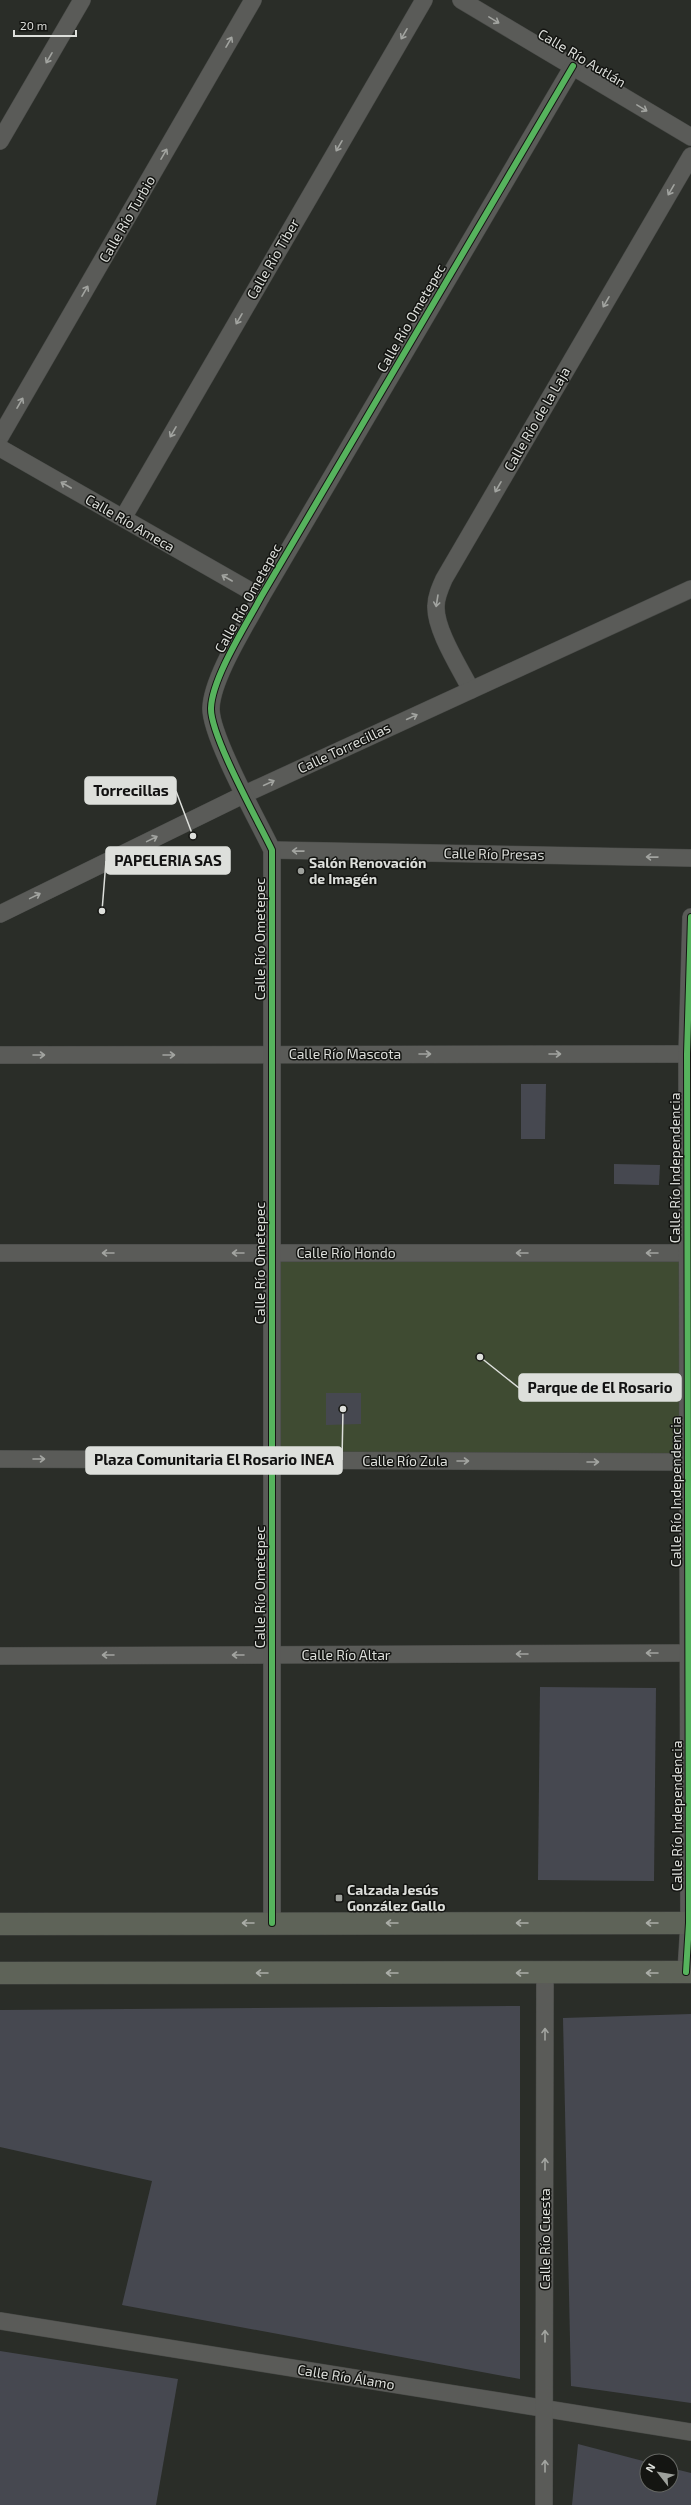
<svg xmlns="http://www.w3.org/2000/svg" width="691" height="2505" font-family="'Exo 2',sans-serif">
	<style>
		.green { fill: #3f4b32 }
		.building { fill: #464850 }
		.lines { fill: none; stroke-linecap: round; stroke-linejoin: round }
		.minor-casing { stroke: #474946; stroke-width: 18 }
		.primary-casing { stroke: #474946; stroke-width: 23 }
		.minor { stroke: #5a5b58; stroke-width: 17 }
		.primary { stroke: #5e6358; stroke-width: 22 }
		.cycleway-casing { stroke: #141512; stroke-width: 8 }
		.cycleway { stroke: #56b35d; stroke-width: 6 }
		.oneway { stroke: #a2a4a0 }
		.oneway2 { stroke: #aaada7 }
		.poi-dot { fill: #9ea19c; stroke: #141512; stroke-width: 1.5 }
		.labels { text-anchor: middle; stroke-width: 3; stroke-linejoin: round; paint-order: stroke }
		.street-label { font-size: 14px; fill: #dddfdb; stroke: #141512 }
		.poi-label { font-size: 14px; font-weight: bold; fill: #dddfdb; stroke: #141512; text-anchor: start }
		.leader { fill: none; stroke: #dddfdb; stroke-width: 1.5 }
		.callout-dot { fill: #dddfdb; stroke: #141512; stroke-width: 1.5 }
		.callout { fill: #dddfdb; stroke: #dddfdb; stroke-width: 1.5 }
		.callout-label { font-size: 15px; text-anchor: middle; font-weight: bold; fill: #111 }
	</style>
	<rect width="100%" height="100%" fill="#2a2d28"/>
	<path class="green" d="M278 1259H681L682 1457 278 1454Z"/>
	<g class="building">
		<path d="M521 1084H546L545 1139H521Z"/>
		<path d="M614 1164 660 1165 659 1185 614 1184Z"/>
		<path d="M326 1393H361V1424L326 1425Z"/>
		<path d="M540 1687 656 1688 654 1881 538 1880Z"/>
		<path d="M520 2006V2379L122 2305 152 2181 0 2147V2010Z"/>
		<path d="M691 2014V2403L571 2386 563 2018Z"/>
		<path d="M0 2351 178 2379 156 2505H0Z"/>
		<path d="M578 2444 647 2462V2485H671V2468L691 2473V2505H572Z"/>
	</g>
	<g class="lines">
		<defs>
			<g id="minor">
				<path d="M461 0 691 137"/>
				<path d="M0 141 82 0"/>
				<path d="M0 437 253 0"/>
				<path d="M0 448 261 597"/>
				<path d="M123 518 424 0"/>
				<path d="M471 690C460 668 435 630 436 606 436 597 440 588 444 579L691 156"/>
				<path d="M272 850 691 858"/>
				<path d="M0 914 245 794 691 589"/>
				<path d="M0 1055 691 1054"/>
				<path d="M0 1253H691"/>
				<path d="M0 1459 691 1462"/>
				<path d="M0 1656 691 1653"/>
				<path d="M272 1923V850C258 821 210 735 211 708 212 678 246 625 261 597L573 66"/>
				<path d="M686 1972 689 1923 687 1054 691 917"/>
				<path d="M0 2321 691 2432"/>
				<path d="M544 2505 545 1973"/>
			</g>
			<g id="primary">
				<path d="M0 1924 691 1923"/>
				<path d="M0 1973 691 1972"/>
			</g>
		</defs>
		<use href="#minor" class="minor-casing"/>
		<use href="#primary" class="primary-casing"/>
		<use href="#minor" class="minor"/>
		<use href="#primary" class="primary"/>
		<defs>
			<g id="cycleway">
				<path d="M272 1923V850C258 821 210 735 211 708 212 678 246 625 261 597L573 66"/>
				<path d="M686 1972 689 1923 687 1054 691 917"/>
			</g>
		</defs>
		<use href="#cycleway" class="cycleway-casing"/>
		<use href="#cycleway" class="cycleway"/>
	</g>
	<defs><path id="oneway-shaft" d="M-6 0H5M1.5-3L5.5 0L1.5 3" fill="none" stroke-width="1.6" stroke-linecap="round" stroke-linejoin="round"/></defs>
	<g class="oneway">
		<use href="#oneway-shaft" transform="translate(494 20) rotate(31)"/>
		<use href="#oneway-shaft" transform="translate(404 34) rotate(120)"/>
		<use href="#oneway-shaft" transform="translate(229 42) rotate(-60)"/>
		<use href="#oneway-shaft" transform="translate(49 58) rotate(120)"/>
		<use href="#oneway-shaft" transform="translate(642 108) rotate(31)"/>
		<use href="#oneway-shaft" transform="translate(339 146) rotate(120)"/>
		<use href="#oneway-shaft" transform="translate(164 154) rotate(-60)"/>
		<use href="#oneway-shaft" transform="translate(671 190) rotate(120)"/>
		<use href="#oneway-shaft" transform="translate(85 291) rotate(-60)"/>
		<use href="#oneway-shaft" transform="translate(606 302) rotate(120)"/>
		<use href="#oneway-shaft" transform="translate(239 319) rotate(120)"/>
		<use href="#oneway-shaft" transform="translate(20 403) rotate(-60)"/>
		<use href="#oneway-shaft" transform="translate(173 432) rotate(120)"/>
		<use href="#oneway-shaft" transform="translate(66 485) rotate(-150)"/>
		<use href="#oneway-shaft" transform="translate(498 487) rotate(120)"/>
		<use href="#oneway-shaft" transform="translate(227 578) rotate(-150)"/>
		<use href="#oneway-shaft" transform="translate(437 601) rotate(99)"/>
		<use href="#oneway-shaft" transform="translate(412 717) rotate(-25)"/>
		<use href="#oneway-shaft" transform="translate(269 783) rotate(-25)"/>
		<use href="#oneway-shaft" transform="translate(152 839) rotate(-26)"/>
		<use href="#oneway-shaft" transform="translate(298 851) rotate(-179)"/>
		<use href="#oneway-shaft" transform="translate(652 857) rotate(-179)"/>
		<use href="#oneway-shaft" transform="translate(35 896) rotate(-26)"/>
		<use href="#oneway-shaft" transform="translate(425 1054)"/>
		<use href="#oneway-shaft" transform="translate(555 1054)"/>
		<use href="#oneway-shaft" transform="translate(39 1055)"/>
		<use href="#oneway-shaft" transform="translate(169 1055)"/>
		<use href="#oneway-shaft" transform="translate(108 1253) rotate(180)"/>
		<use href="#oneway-shaft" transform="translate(238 1253) rotate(180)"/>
		<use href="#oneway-shaft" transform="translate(522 1253) rotate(180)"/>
		<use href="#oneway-shaft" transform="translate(652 1253) rotate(180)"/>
		<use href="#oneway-shaft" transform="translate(39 1459)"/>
		<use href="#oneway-shaft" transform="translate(463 1461)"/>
		<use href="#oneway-shaft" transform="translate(593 1462)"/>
		<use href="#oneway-shaft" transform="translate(652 1653) rotate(180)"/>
		<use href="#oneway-shaft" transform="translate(522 1654) rotate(180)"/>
		<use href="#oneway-shaft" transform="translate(108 1655) rotate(180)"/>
		<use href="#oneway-shaft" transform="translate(238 1655) rotate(180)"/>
		<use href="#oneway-shaft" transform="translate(545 2034) rotate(-90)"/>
		<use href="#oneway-shaft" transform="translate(545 2164) rotate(-90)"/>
		<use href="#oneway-shaft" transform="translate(545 2336) rotate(-90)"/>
		<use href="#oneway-shaft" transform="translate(545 2466) rotate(-90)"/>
	</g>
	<g class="oneway2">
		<use href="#oneway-shaft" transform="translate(248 1923) rotate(180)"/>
		<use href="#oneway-shaft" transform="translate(392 1923) rotate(-180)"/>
		<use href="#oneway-shaft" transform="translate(522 1923) rotate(-180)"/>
		<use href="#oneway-shaft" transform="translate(652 1923) rotate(-180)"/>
		<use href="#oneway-shaft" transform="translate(262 1973) rotate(180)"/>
		<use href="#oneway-shaft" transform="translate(392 1973) rotate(180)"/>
		<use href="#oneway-shaft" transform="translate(522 1973) rotate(180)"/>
		<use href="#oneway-shaft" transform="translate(652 1973) rotate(180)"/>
	</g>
	<g class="poi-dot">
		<circle cx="301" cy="871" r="4"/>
		<rect x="335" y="1894" width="8" height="8" rx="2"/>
	</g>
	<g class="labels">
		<g class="street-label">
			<text transform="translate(582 58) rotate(31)" y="5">Calle Río Autlán</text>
			<text transform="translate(127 219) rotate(-60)" y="5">Calle Río Turbio</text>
			<text transform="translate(273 259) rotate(-60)" y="5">Calle Río Tíber</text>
			<text transform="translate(411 318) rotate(-60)" y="5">Calle Río Ometepec</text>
			<text transform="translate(537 419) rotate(-60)" y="5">Calle Río de la Laja</text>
			<text transform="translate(130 523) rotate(30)" y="5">Calle Río Ameca</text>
			<text transform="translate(248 598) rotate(-61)" y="5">Calle Río Ometepec</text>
			<text transform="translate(344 748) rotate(-25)" y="5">Calle Torrecillas</text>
			<text transform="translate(494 854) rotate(1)" y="5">Calle Río Presas</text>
			<text transform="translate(260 939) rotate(-90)" y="5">Calle Río Ometepec</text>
			<text x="345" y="1059">Calle Río Mascota</text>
			<text transform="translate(675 1168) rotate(-90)" y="5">Calle Río Independencia</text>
			<text x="346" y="1258">Calle Río Hondo</text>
			<text transform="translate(260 1263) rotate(-90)" y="5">Calle Río Ometepec</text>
			<text x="405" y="1466">Calle Río Zula</text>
			<text transform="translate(676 1492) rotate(-90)" y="5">Calle Río Independencia</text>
			<text transform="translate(260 1587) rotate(-90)" y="5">Calle Río Ometepec</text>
			<text x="346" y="1660">Calle Río Altar</text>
			<text transform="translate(677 1816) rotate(-90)" y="5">Calle Río Independencia</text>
			<text transform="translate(545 2239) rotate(-90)" y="5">Calle Río Cuesta</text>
			<text transform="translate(346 2377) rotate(9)" y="5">Calle Río Álamo</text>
		</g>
		<g class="poi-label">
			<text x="309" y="868">Salón Renovación<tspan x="309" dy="16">de Imagén</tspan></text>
			<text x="347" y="1895">Calzada Jesús<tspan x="347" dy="16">González Gallo</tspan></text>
		</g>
	</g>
	<path class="leader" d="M193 836L176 791M102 911L106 861M480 1357L519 1388M343 1409L342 1460"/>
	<g class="callout-dot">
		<circle cx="193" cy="836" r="4"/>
		<circle cx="102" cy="911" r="4"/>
		<circle cx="480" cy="1357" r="4"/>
		<circle cx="343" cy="1409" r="4"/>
	</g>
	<g class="callout">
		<rect x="85" y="777" width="91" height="27" rx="4"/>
		<rect x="106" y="847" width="124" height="27" rx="4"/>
		<rect x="519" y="1374" width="162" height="27" rx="4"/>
		<rect x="86" y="1447" width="256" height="27" rx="4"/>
	</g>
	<g class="callout-label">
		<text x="131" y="796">Torrecillas</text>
		<text x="168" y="866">PAPELERIA SAS</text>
		<text x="600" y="1393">Parque de El Rosario</text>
		<text x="214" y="1465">Plaza Comunitaria El Rosario INEA</text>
	</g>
	<g transform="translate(659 2473) rotate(301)"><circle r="19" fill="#141512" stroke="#646662"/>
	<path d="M0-3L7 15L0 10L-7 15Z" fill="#9ea19c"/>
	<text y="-6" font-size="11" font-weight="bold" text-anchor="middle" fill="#dddfdb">N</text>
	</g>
	<path d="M14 30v6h62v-6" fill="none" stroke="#dddfdb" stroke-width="2"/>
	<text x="20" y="30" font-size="12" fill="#dddfdb" stroke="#141512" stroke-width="3" paint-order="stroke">20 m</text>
</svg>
